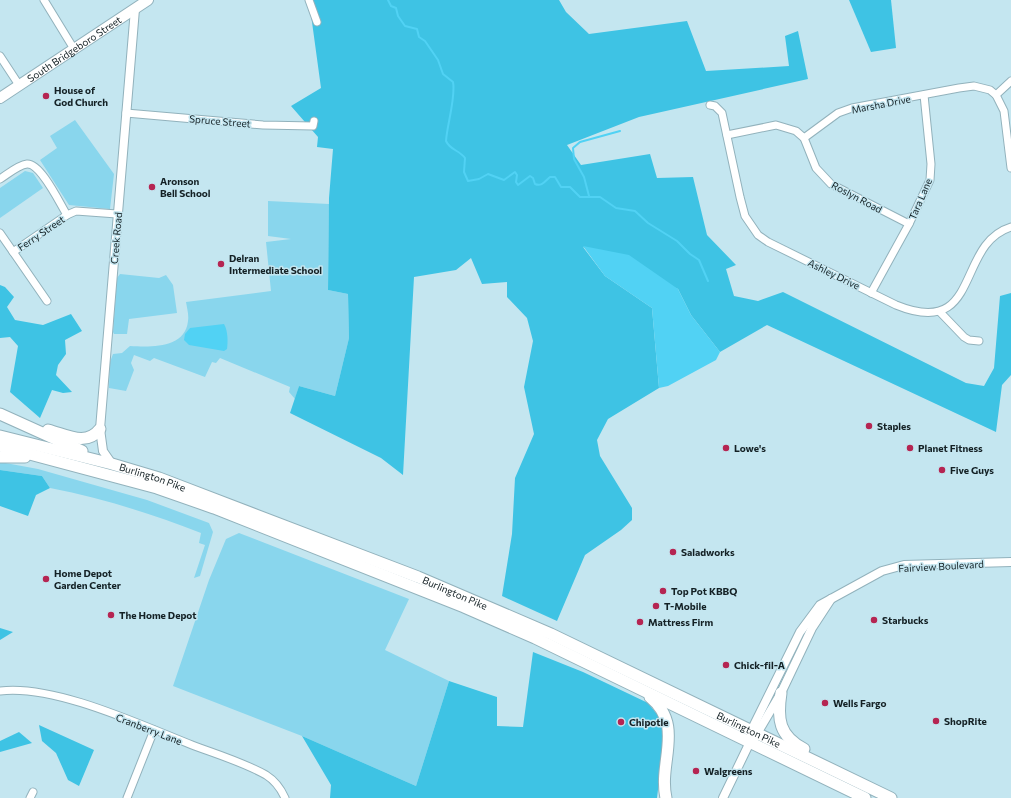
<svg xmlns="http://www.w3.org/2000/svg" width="1011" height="798" font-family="Commissioner,sans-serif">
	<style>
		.green { fill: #89d6ed }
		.forest { fill: #3ec3e4 }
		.water { fill: #51d2f4 }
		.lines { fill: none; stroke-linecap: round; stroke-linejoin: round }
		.stream { stroke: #51d2f4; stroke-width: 2 }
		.minor-casing { stroke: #92b2bc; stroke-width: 9 }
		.tertiary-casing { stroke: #92b2bc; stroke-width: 10 }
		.primary-casing { stroke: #92b2bc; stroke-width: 12 }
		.trunk-casing { stroke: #92b2bc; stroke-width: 13 }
		.minor { stroke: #fff; stroke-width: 7 }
		.tertiary { stroke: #fff; stroke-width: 8 }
		.primary { stroke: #fff; stroke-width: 10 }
		.trunk { stroke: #fff; stroke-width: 11 }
		.poi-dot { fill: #b52552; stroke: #c4e6f0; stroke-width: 1.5 }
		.labels { text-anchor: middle; stroke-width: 3; stroke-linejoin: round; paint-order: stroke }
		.street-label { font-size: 10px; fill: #142125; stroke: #c4e6f0 }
		.poi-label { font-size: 10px; font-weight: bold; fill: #142125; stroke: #c4e6f0; text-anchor: start }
	</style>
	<rect width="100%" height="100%" fill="#c4e6f0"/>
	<g class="green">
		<path d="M75 120 114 174 110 209 69 205 40 160 57 148 50 136Z"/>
		<path d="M25 171 33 173 43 188 0 218V188Z"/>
		<path d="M268 201 329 204 328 290 348 294 349 338 335 396 299 386 295 399 289 392 290 387 220 358 216 363 212 362 205 377 154 358 150 361 134 355 131 363 134 370 126 391 109 388 110 362 113 354 122 353 130 346C150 347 185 349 188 321 189 315 187 308 186 302L271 291 266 242 291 239 268 236Z"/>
		<path d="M120 274 159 278 166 275 173 285 177 313 129 319 127 334H114L113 332 117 278Z"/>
		<path d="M0 462 38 469 147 500 209 523 213 532 200 576 194 578 205 545 199 543 201 533C152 514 102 498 50 488L42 476 0 470Z"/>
		<path d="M239 533 409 599 385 650 449 681 416 786 302 736 173 686 209 580 226 539Z"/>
	</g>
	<g class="forest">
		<path d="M309 0H559L566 12 589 34 687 21 706 71 789 66 785 36 798 31 808 79 639 117 567 145 581 165 650 154 657 178 693 177 707 235 736 265 726 269 734 296 758 301 783 292 966 383 984 386 994 368 1000 296 1011 293V375L1002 385 996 432 767 325 720 352 691 315 678 289 583 247 605 276 652 308 659 388 608 419 597 440 600 456 632 508V520L621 530 585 555 557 621 502 596 512 534 515 478 534 434 524 387 533 341 527 318 507 297V282L482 284 471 258 456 270 414 277 403 475 381 458 290 413 299 386 335 396 349 338 348 294 328 290 329 198 333 149 317 147 318 137 291 106 321 88Z"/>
		<path d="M849 0H891L896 48 871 52Z"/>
		<path d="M0 285 5 287 14 297 7 307 15 320 43 325 71 314 82 331 65 340 66 354 58 365 56 375 72 392 63 393 52 390 40 418 10 392 18 346 10 337 0 338Z"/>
		<path d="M0 470 42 476 50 488 36 495 28 516 0 506Z"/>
		<path d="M0 628 13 632 0 640Z"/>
		<path d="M533 652 583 672 648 703 661 719 664 739 657 798H330L331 785 302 736 416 786 449 681 497 697V726L523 727Z"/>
		<path d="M39 725 94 750 79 786 68 780 56 753 42 741Z"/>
		<path d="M19 732 32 743 0 752V741Z"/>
	</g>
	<g class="water">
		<path d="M583 246 629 255 678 289 691 315 720 352 716 360 668 386 659 388 652 308 605 276Z"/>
		<path d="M224 324C228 331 228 341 227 349L224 351 189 345 184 340 185 334 190 328Z"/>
	</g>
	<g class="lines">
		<g class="stream">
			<path d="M388 0 391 6 396 8 398 16 405 26 417 29 419 37 425 41 438 60 443 74 453 82C456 97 447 125 446 141 450 150 459 150 465 158L464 172 468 181 479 179 488 174 504 180 515 172 517 175 516 182 518 185 530 176 533 178 535 184C542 187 545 181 550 177H555L561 187H570L580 197H600L616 208 635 211 648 223 677 241 690 254 699 260 708 281"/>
			<path d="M589 196 584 177 574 159 573 148 580 142 620 131"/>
		</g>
		<defs>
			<g id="minor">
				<path d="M44 0 74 49"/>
				<path d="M309 0 317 22"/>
				<path d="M0 56 19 85"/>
				<path d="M996 95 1011 81"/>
				<path d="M710 105 715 106 722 113 740 197 745 216 758 235 768 242 896 305C982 340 955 244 1011 227"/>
				<path d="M126 113 263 125 313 126 314 121"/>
				<path d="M727 135 776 125 796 131 804 138 816 168 831 184 909 224"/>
				<path d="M804 138 838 113 852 108 959 88 974 86 990 90 996 95 1004 111 1011 168"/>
				<path d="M0 179C8 174 18 165 27 164 41 163 60 204 67 215"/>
				<path d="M0 233 47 301"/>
				<path d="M13 252 67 215 76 211 117 214"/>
				<path d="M871 293 909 224 930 180 931 164 924 95"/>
				<path d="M940 312 964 337 969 340 979 341"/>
				<path d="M0 691C54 684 141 725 192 745 216 754 243 762 266 775 274 780 281 789 285 798"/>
				<path d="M30 798 33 792"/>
				<path d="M127 798 154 730"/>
			</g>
			<g id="tertiary">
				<path d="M112 464 103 451 100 429 135 9"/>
				<path d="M755 737 781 693 812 628 831 599"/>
				<path d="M723 798 750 742 751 731 800 632 820 605 882 571 904 565 1011 562"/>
			</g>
			<g id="primary">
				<path id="s1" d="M0 98 148 0"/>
			</g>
			<g id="trunk">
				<path d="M0 414 82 451"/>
				<path d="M48 430C67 435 86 447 100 429"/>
				<path id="s2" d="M0 436 112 464 159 478 418 577 551 634 891 798"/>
				<path d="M0 446 157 488 214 508 464 607 535 638 865 798"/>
				<path d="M0 457H25"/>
				<path d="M781 693C777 719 779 736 804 749"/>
				<path d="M650 697C685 726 658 762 666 798"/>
			</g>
		</defs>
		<use href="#minor" class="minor-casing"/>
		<use href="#tertiary" class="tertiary-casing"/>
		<use href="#primary" class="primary-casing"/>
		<use href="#trunk" class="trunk-casing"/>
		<use href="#minor" class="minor"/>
		<use href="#tertiary" class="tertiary"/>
		<use href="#primary" class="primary"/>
		<use href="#trunk" class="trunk"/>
	</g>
	<g class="poi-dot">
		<circle cx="46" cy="96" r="4"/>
		<circle cx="152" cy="187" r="4"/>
		<circle cx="221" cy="264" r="4"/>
		<circle cx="869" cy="426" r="4"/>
		<circle cx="726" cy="448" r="4"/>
		<circle cx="910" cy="448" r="4"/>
		<circle cx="942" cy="470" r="4"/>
		<circle cx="673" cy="552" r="4"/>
		<circle cx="46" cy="579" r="4"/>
		<circle cx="663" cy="591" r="4"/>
		<circle cx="656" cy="606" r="4"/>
		<circle cx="111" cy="615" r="4"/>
		<circle cx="874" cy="620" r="4"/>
		<circle cx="640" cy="622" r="4"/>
		<circle cx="726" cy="665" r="4"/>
		<circle cx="825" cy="703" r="4"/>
		<circle cx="936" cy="721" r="4"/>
		<circle cx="621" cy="722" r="4"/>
		<circle cx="696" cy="771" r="4"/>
	</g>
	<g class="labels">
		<g class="street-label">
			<text dy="4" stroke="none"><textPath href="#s1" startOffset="89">South Bridgeboro Street</textPath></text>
			<text transform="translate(881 104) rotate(-11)" y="4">Marsha Drive</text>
			<text transform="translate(220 121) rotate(5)" y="4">Spruce Street</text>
			<text transform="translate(857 197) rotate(28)" y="4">Roslyn Road</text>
			<text transform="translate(920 199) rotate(-67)" y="4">Tara Lane</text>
			<text transform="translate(41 233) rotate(-34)" y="4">Ferry Street</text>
			<text transform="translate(116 238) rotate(-85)" y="4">Creek Road</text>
			<text transform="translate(834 274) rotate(26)" y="4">Ashley Drive</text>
			<text dy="4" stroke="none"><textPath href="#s2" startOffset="158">Burlington Pike</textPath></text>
			<text transform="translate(941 566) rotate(-3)" y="4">Fairview Boulevard</text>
			<text dy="4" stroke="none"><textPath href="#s2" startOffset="482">Burlington Pike</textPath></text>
			<text transform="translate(149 729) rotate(21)" y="4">Cranberry Lane</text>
			<text dy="4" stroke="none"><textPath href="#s2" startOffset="806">Burlington Pike</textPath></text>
		</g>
		<g class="poi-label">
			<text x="54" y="94">House of<tspan x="54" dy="12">God Church</tspan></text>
			<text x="160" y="185">Aronson<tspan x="160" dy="12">Bell School</tspan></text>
			<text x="229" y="262">Delran<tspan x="229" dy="12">Intermediate School</tspan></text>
			<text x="877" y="430">Staples</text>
			<text x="734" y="452">Lowe's</text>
			<text x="918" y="452">Planet Fitness</text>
			<text x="950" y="474">Five Guys</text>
			<text x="681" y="556">Saladworks</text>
			<text x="54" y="577">Home Depot<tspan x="54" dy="12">Garden Center</tspan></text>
			<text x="671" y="595">Top Pot KBBQ</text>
			<text x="664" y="610">T-Mobile</text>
			<text x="119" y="619">The Home Depot</text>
			<text x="882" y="624">Starbucks</text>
			<text x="648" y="626">Mattress Firm</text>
			<text x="734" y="669">Chick-fil-A</text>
			<text x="833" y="707">Wells Fargo</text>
			<text x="944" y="725">ShopRite</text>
			<text x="629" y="726">Chipotle</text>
			<text x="704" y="775">Walgreens</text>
		</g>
	</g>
</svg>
